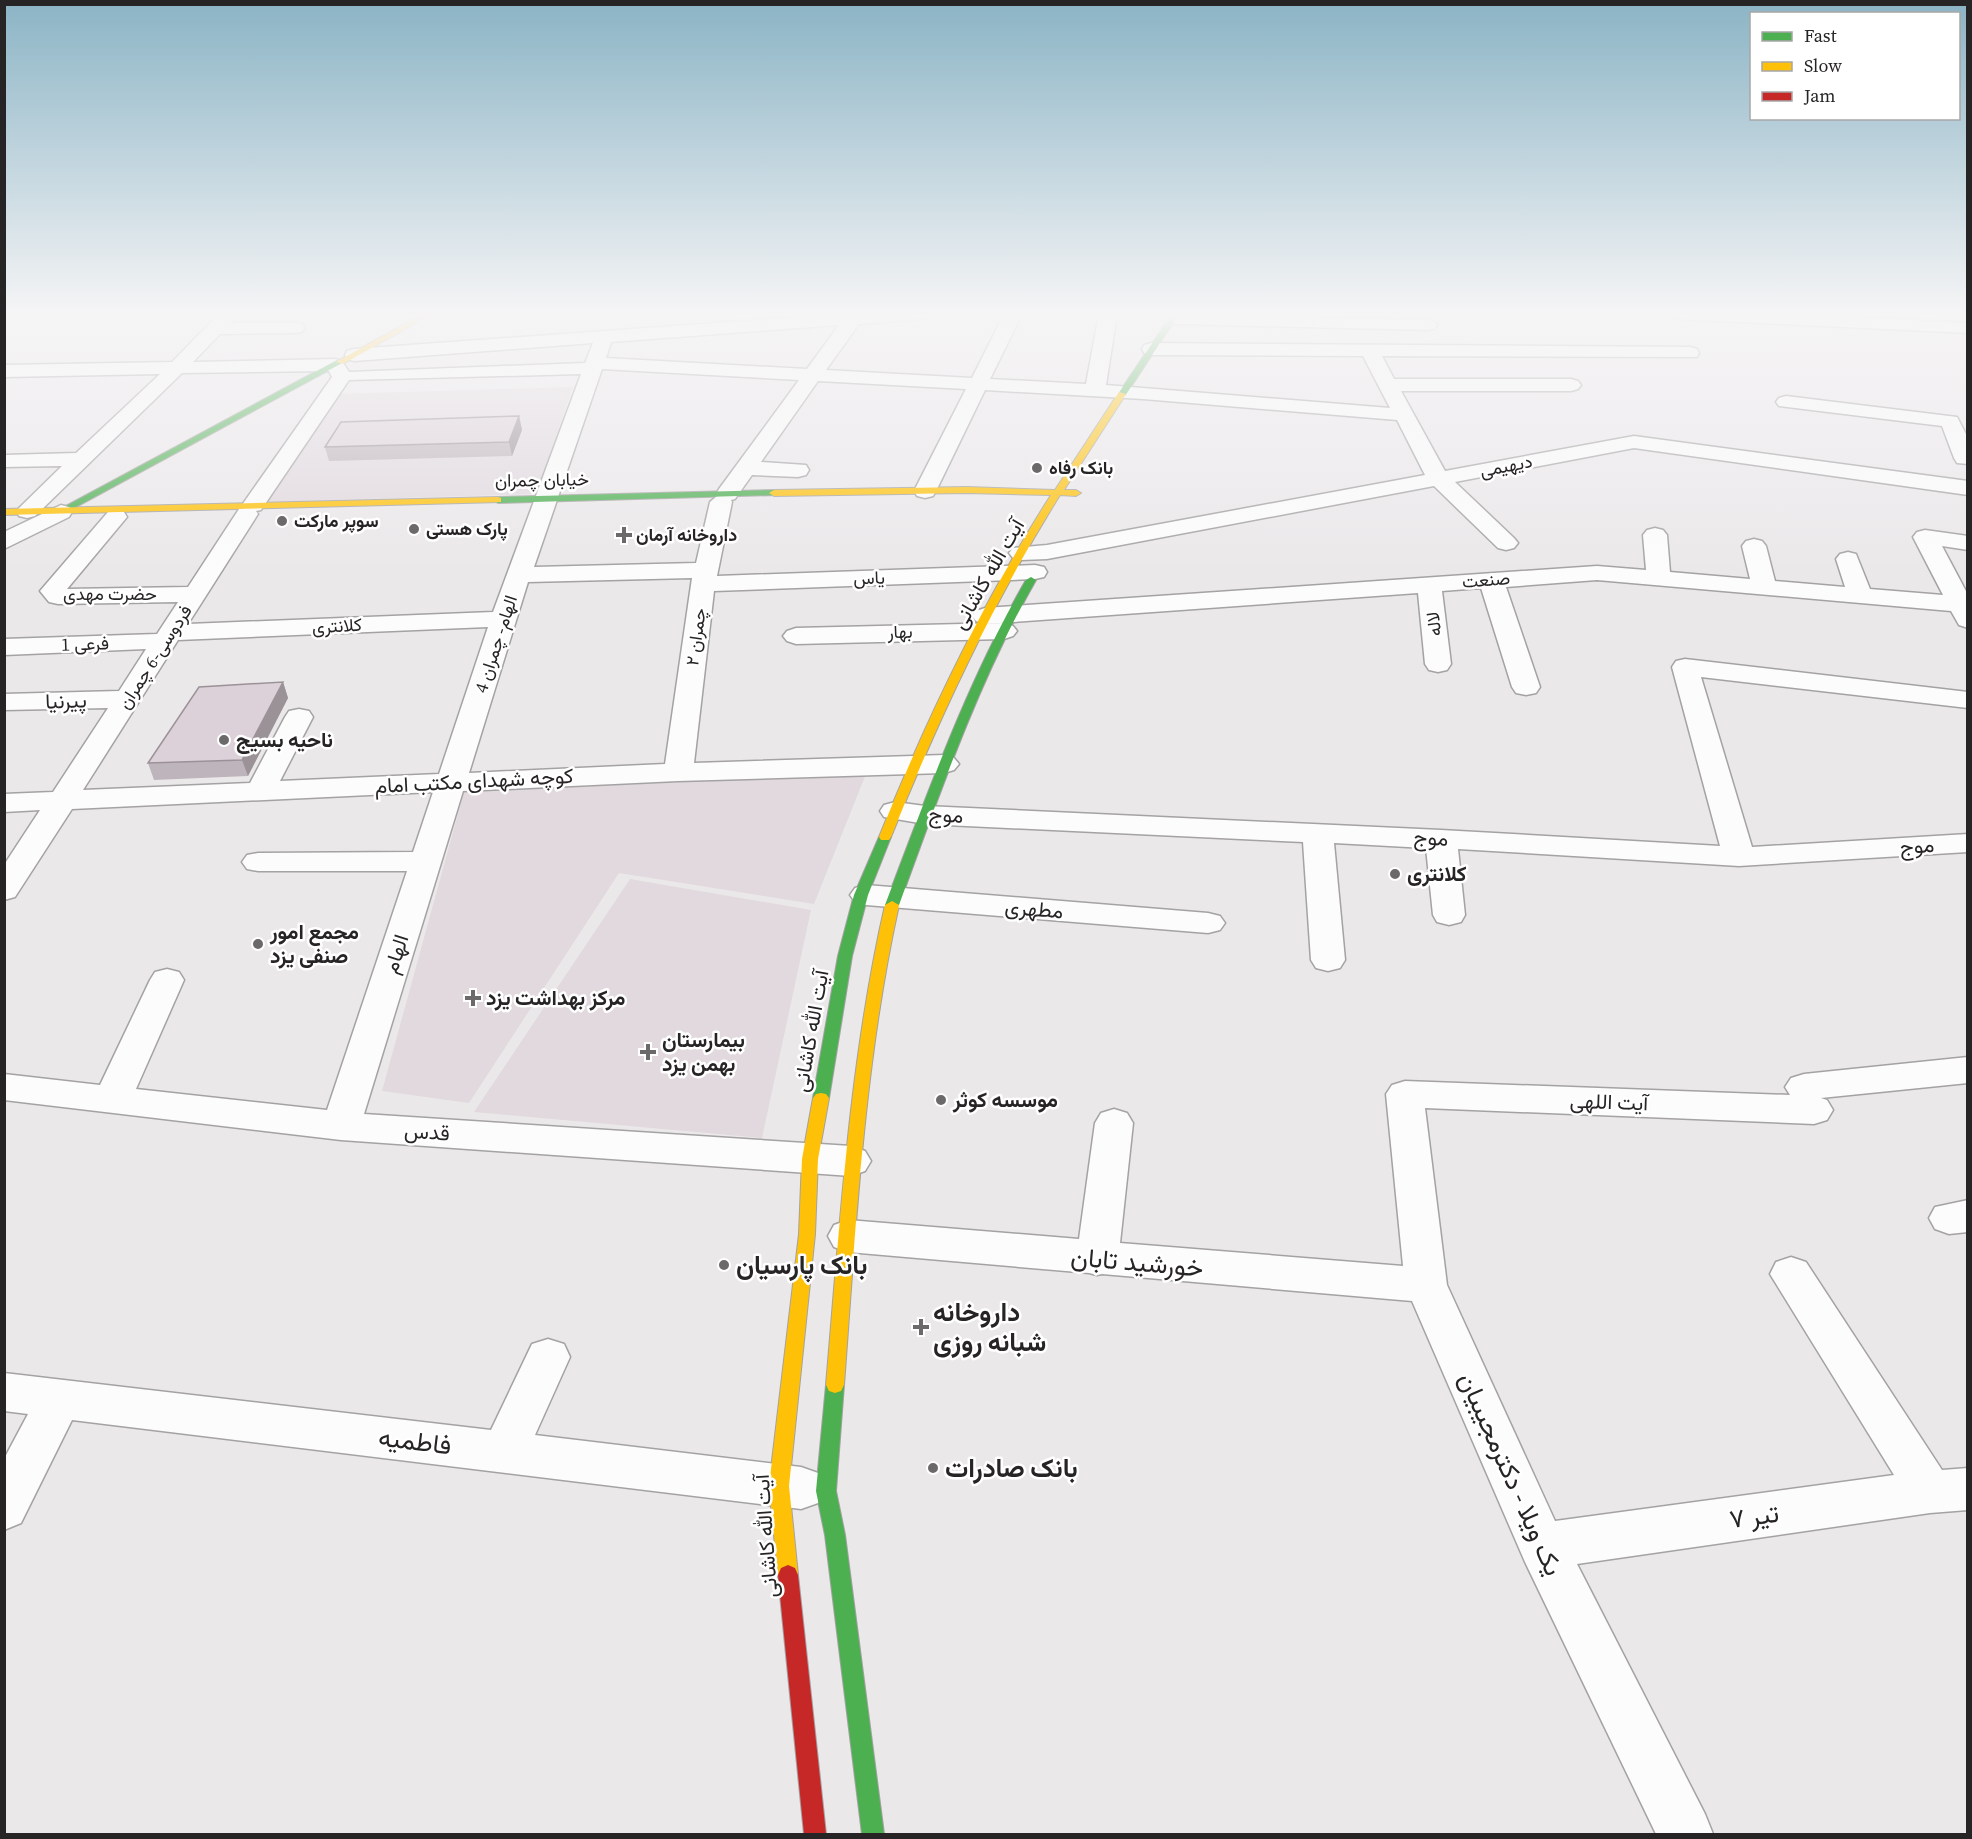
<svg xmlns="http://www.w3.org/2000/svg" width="1972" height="1839" font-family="'Source Serif 4',Vazirmatn,serif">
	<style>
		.built { fill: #e1d9de }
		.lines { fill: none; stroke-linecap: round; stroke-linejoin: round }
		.street-casing { stroke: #a4a2a3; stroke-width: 3 }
		.fast-casing { stroke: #a4a2a3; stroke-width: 2 }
		.slow-casing { stroke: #a4a2a3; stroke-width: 2 }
		.jam-casing { stroke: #a4a2a3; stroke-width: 2 }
		.street { fill: #fcfcfc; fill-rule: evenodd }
		.fast { fill: #4caf50; fill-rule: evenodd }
		.slow { fill: #ffc107; fill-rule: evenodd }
		.jam { fill: #c62828; fill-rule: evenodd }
		.wall { fill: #beb4bb }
		.shaded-wall { fill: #9b9298 }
		.building { fill: #ddd1d9; stroke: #9b9298; stroke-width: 1.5 }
		.poi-dot { fill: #6b696a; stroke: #fff; stroke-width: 2 }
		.labels { text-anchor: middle; stroke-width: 5; stroke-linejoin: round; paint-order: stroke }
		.far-street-label { font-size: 18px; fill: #262425; stroke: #fff }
		.far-poi-label { font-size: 18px; font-weight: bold; fill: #262425; stroke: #fff; text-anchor: start }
		.street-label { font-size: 21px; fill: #262425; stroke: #fff }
		.poi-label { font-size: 21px; font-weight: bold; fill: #262425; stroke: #fff; text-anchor: start }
		.near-street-label { font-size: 26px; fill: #262425; stroke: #fff }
		.near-poi-label { font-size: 26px; font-weight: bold; fill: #262425; stroke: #fff; text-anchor: start }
	</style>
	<rect width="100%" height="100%" fill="#ebe8ea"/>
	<g class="built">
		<path d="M573 387 536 494 266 502 336 394Z"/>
		<path d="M866 774 814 904 619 873 469 1103 382 1091 464 792Z"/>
		<path d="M630 879 811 910 762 1138 474 1112Z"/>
	</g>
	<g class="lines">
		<defs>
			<g id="street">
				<path d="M219 314H238L230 323H296L302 324 305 328 302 332 296 333 220 334 193 362 335 359 342 361 349 372 585 363 593 343 354 361 347 359 345 355 347 351 354 349 841 314H931L922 319 859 324 826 370 972 378 1004 314H1022L990 379 1086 384 1099 314H1117L1106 385 1390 408 1363 356 1151 355 1144 353 1142 349 1144 345 1151 343 1690 347 1697 349 1699 353 1697 357 1382 356 1394 379H1571L1578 381 1581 385 1578 389 1571 391H1401L1445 471 1634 436 1968 481V495L1634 448 1455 482 1514 538 1518 543 1514 548 1506 550 1498 548 1434 486 1047 559 1021 560 1013 558 1009 553 1013 548 1047 545 1425 475 1397 420 1143 399 985 390 936 491 933 496 925 498 917 496 914 491 966 389 818 381 761 462 806 465 809 470 806 475 798 477 752 475 735 499 731 500 732 502 717 576 1035 565 1044 567 1047 572 1044 577 1035 579 714 591 694 763 944 755 954 758 959 764 954 770 944 773 678 781 463 791 364 1114 851 1146 865 1151 871 1161 865 1171 851 1176 341 1140 4 1100V1074L100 1085 150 980 155 972 167 969 179 972 184 980 136 1089 327 1110 407 871H258L247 869 242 862 247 855 258 853 413 852 433 792 72 809 15 897 4 900V865L40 810 4 812V794L53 792 108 708 4 710V694L119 691 146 649 4 655V639L157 634 178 602 58 604 49 602 40 591 108 512 116 510 124 512 127 517 67 589 188 587 239 509 244 508 242 505 332 377 329 371 182 373 35 516 27 518 19 516 16 511 62 466 4 467V455L76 453 160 374 4 377V365L172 362ZM839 325 807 369 606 358 611 342ZM602 369 799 380 719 489 716 494 717 496 710 502 696 563 534 567ZM581 374 493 612 188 624 258 514 256 511 261 510 349 380ZM692 578 665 764 469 773 528 582ZM488 627 439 774 280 781 313 717 309 711 299 709 289 711 285 717 250 783 83 790 178 640Z"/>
				<path d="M1170 314 1428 320 1434 321 1437 325 1434 329 1428 330 1173 324 1167 323 1164 319Z"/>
				<path d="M1670 314H1799L1968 323V333L1679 319Z"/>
				<path d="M1786 396 1957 417 1968 438V464L1957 463 1954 458 1942 426 1779 406 1776 402 1779 398Z"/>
				<path d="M61 505 69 507 72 512 69 517 4 549V532Z"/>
				<path d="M1655 528 1663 530 1667 535 1670 572 1750 579 1742 546 1746 541 1754 539 1762 541 1766 546 1775 581 1845 587 1836 559 1840 554 1848 552 1856 554 1870 589 1943 595 1913 537 1917 532 1925 530 1968 536V550L1942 546 1968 595V628L1959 625 1951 611 1597 580 1506 587 1540 687 1536 693 1526 695 1516 693 1512 687 1481 588 1442 591 1451 664 1447 670 1438 672 1429 670 1425 664 1418 593 985 624 976 621 972 616 976 611 985 608 1597 566 1646 570 1643 535 1647 530Z"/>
				<path d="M1004 623 1013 626 1017 631 1013 636 1004 639 796 644 787 641 783 636 787 631 796 628Z"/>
				<path d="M1685 659 1968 692V708L1701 677 1752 847 1968 834V852L1739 866 1458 849 1465 915 1461 922 1449 925 1437 922 1433 915 1426 848 1334 843 1345 960 1340 968 1328 971 1316 968 1311 960 1303 842 925 824 884 817 880 811 884 805 895 802 925 806 1441 830 1720 846 1672 667 1676 661Z"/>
				<path d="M866 885 1208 913 1220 916 1225 923 1220 930 1208 933 866 905 855 902 850 895 855 888Z"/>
				<path d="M1968 1057V1083L1821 1098 1827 1100 1833 1110 1827 1120 1814 1124 1425 1108 1447 1285 1555 1521 1894 1475 1770 1274 1776 1262 1791 1257 1806 1262 1942 1470 1968 1468V1510L1930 1513 1577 1564 1705 1814 1713 1834H1656L1525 1562 1412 1301 1102 1274 1097 1275 1089 1273 848 1252 834 1247 828 1236 834 1225 848 1220 1079 1239 1095 1123 1101 1113 1114 1109 1127 1113 1133 1123 1120 1243 1403 1266 1386 1094 1392 1085 1405 1081 1790 1095 1785 1087 1791 1078 1804 1074Z"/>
				<path d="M1968 1200V1232L1949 1234 1935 1229 1929 1218 1935 1207Z"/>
				<path d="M548 1339 564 1344 570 1357 535 1435 801 1467 818 1473 825 1488 818 1503 801 1509 72 1420 21 1523 4 1530V1459L28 1414 4 1411V1373L491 1430 532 1344Z"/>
			</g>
			<g id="fast">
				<path d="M1172 314H1179L1125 396H1119L1118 394Z"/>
				<path d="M337 360 344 362 74 508 66 506Z"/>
				<path d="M774 490 777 491V495L498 503 493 500 498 497Z"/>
				<path d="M1031 577 1036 580C978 682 939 795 899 905L892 909 887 908 885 905C927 795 967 682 1026 580Z"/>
				<path d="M885 833 891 837 868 895 852 956 829 1098 826 1102H816L813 1098 838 956 854 895 879 837Z"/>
				<path d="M835 1377 841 1379 844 1385 836 1491 845 1535 884 1834H862L825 1535 816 1491 826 1385 829 1379Z"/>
			</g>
			<g id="slow">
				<path d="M423 314H432L343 364 336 362Z"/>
				<path d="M1119 392 1126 394 1064 490H1076L1081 493 1076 496 1060 495C992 604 939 718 891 837L889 840H881L879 837C927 718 982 603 1051 495L967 493 774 496 769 493 774 490 967 487 1055 490Z"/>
				<path d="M498 497 501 498V502L4 515V509Z"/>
				<path d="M892 901 899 905C864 1063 856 1224 844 1385L841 1391 835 1393 829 1391 826 1385C840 1224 849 1063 885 905Z"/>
				<path d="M821 1093 826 1094 829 1098 818 1159 815 1234 789 1486 798 1575 795 1582 788 1585 781 1582 778 1575 769 1486 799 1234 802 1159 813 1098 816 1094Z"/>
			</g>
			<path id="jam" d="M788 1565 795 1568 798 1575 826 1834H804L778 1575 781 1568Z"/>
		</defs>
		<use href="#street" class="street-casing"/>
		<use href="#fast" class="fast-casing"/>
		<use href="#slow" class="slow-casing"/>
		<use href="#jam" class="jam-casing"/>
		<use href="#street" class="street"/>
		<use href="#fast" class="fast"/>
		<use href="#slow" class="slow"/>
		<use href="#jam" class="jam"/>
	</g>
	<g class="wall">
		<path d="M519 416 522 430 512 456 329 461 325 447Z"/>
		<path d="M283 682 288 698 248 776 154 780 148 763Z"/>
	</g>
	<g class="shaded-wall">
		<path d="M519 416 522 430 512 456 509 442Z"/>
		<path d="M283 682 288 698 248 776 242 760Z"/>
	</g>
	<g class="building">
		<path d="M519 416 509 442 325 447 341 422Z"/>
		<path d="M283 682 242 760 148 763 199 687Z"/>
	</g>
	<linearGradient id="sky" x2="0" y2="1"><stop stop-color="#8bb4c5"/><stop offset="0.55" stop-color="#f6f5f6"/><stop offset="1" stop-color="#f6f5f6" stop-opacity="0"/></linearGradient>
	<rect width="1972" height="572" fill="url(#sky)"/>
	<g class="poi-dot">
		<circle cx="1037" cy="468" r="6"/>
		<circle cx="282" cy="521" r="6"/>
		<circle cx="414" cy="529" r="6"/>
		<path d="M621 526h6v6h6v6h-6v6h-6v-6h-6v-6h6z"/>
		<circle cx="224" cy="740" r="6"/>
		<circle cx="1395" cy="874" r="6"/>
		<circle cx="258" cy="944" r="6"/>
		<path d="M470 989h6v6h6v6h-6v6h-6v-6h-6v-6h6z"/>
		<path d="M645 1043h6v6h6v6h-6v6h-6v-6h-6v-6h6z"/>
		<circle cx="941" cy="1100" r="6"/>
		<circle cx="724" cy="1265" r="6"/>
		<path d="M918 1318h6v6h6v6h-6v6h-6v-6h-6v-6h6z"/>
		<circle cx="933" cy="1468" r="6"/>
	</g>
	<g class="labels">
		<g class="far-street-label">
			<text transform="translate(1506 466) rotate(-11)" y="6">دیهیمی</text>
			<text transform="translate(542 480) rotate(-1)" y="6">خیابان چمران</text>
			<text transform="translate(869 578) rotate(-2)" y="6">یاس</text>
			<text transform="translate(1486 580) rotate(-4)" y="6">صنعت</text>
			<text x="110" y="600">حضرت مهدی</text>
			<text transform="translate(1434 624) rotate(-97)" y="6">لاله</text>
			<text transform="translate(337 626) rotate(-3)" y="6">کلانتری</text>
			<text transform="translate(900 632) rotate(-2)" y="6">بهار</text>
			<text transform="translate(696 637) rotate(-82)" y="6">چمران ۲</text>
			<text transform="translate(85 644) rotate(-2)" y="6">فرعی 1</text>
			<text transform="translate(496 644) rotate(-72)" y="6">الهام- چمران 4</text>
			<text transform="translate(155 657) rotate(-57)" y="6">فردوسی-6 چمران</text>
		</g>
		<g class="far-poi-label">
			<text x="1049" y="474">بانک رفاه</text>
			<text x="294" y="527">سوپر مارکت</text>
			<text x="426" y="535">پارک هستی</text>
			<text x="636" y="541">داروخانه آرمان</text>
		</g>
		<g class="street-label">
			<text transform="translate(988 574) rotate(-60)" y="7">آیت الله کاشانی</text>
			<text transform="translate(66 701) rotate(-2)" y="7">پیرنیا</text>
			<text transform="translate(474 781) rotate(-3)" y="7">کوچه شهدای مکتب امام</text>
			<text transform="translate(946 815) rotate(3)" y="7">موج</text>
			<text transform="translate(1431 838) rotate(3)" y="7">موج</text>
			<text transform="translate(1917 846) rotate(-4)" y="7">موج</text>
			<text transform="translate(1034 909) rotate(5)" y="7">مطهری</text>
			<text transform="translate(396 954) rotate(-72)" y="7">الهام</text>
			<text transform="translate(811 1031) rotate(-80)" y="7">آیت الله کاشانی</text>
			<text transform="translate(1609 1102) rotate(2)" y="7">آیت اللهی</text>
			<text transform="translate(427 1132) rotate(4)" y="7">قدس</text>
			<text transform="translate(766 1536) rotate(-94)" y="7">آیت الله کاشانی</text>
		</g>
		<g class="poi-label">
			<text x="236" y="747">ناحیه بسیج</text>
			<text x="1407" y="881">کلانتری</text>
			<text x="270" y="939">مجمع امور<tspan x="270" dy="24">صنفی یزد</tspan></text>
			<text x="486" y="1005">مرکز بهداشت یزد</text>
			<text x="662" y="1047">بیمارستان<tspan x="662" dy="24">بهمن یزد</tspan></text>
			<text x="953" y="1107">موسسه کوثر</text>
		</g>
		<g class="near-street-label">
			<text transform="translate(1137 1262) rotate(5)" y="9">خورشید تابان</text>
			<text transform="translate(415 1441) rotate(7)" y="9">فاطمیه</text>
			<text transform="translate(1511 1474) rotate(66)" y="9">یک ویلا - دکترمجیبیان</text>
			<text transform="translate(1754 1516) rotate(-8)" y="9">۷ تیر</text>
		</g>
		<g class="near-poi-label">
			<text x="736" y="1274">بانک پارسیان</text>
			<text x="933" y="1321">داروخانه<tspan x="933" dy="30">شبانه روزی</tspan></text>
			<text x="945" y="1477">بانک صادرات</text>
		</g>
	</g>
	<rect width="1972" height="1839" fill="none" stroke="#262425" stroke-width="12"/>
	<rect x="1750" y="12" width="210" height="108" fill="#ffffff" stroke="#a8a7a8" stroke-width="1.5"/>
	<rect x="1762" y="32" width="30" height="9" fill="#4caf50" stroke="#a8a7a8" stroke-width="1.5"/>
	<text x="1804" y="42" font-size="18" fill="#262425">Fast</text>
	<rect x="1762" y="62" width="30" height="9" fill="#ffc107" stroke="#a8a7a8" stroke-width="1.5"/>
	<text x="1804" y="72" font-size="18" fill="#262425">Slow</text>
	<rect x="1762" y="92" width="30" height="9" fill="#c62828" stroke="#a8a7a8" stroke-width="1.5"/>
	<text x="1804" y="102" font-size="18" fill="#262425">Jam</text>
</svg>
